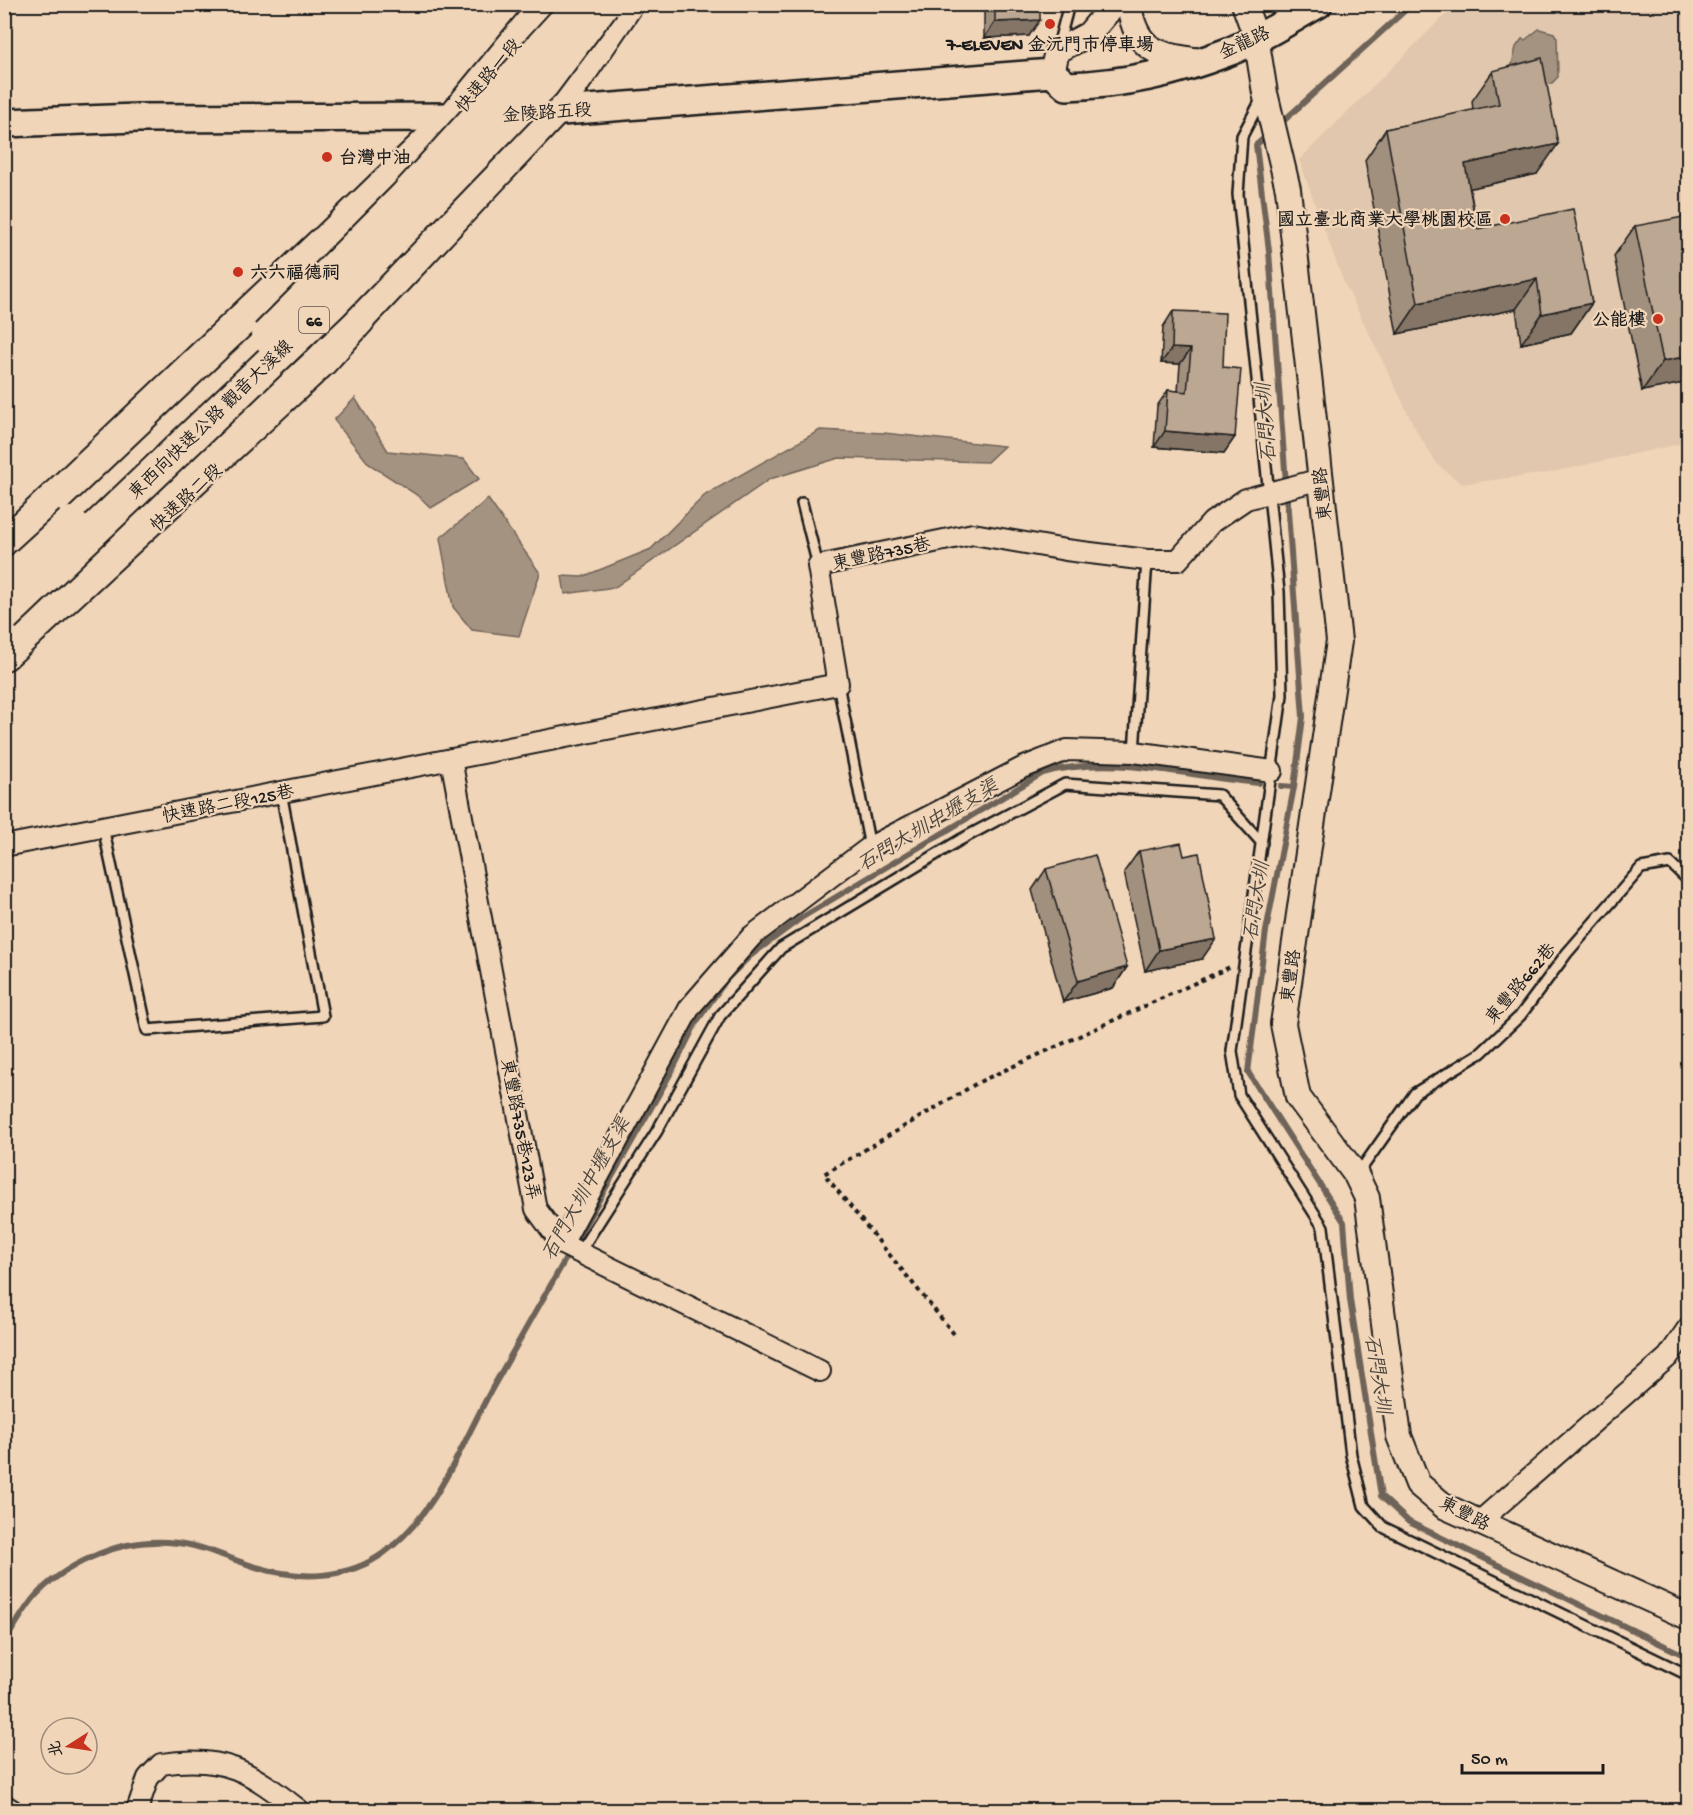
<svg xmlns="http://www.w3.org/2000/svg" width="1693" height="1815" font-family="'Gochi Hand','LXGW WenKai TC',sans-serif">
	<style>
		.built { fill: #e1c7ad }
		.water { fill: #a59381; stroke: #6e6359; stroke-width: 1.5 }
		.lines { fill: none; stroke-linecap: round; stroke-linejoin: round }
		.stream { stroke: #6e6359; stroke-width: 6 }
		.service-casing { stroke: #1c1c1c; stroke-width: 14 }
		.minor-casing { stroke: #1c1c1c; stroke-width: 24 }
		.tertiary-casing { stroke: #1c1c1c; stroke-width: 28 }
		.secondary-casing { stroke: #1c1c1c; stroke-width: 32 }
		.primary-casing { stroke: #1c1c1c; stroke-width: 34 }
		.trunk-casing { stroke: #1c1c1c; stroke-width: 36 }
		.path { stroke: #1c1c1c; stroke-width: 4; stroke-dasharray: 4.5 4.5; stroke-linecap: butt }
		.service { stroke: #f1d5b8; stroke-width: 9 }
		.minor { stroke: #f1d5b8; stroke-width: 20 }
		.tertiary { stroke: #f1d5b8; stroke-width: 24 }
		.secondary { stroke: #f1d5b8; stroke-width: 27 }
		.primary { stroke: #f1d5b8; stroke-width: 30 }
		.trunk { stroke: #f1d5b8; stroke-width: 32 }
		.trunk-bridge-casing { stroke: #1c1c1c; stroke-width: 36; stroke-linecap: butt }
		.trunk-bridge { stroke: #f1d5b8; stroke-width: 32 }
		.wall { fill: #a2907e; stroke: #1c1c1c; stroke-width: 1.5 }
		.shaded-wall { fill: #847566; stroke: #1c1c1c; stroke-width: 1.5 }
		.building { fill: #bca792; stroke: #1c1c1c; stroke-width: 1.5 }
		.poi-dot { fill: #c8321e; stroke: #f1d5b8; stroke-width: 2 }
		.labels { text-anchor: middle; stroke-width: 4.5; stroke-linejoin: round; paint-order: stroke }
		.shield { fill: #f1d5b8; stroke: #5c544b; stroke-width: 1.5 }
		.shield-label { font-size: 16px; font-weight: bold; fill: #1c1c1c }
		.street-label { font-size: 18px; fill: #1c1c1c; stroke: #f1d5b8 }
		.poi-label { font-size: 18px; font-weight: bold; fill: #1c1c1c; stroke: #f1d5b8; text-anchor: start }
		.water-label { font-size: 20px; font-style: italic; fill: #4c463f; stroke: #f1d5b8 }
	</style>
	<rect width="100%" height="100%" fill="#f1d5b8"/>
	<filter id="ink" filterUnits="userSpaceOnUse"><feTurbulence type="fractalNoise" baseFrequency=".0167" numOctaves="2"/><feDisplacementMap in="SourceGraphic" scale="12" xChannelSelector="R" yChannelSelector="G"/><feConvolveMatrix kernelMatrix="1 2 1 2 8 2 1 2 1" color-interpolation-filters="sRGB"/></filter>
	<g filter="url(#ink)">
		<path class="built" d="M1455 5H1688V442L1548 473 1462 484 1438 465 1418 434 1342 278 1299 160Z"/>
		<g class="water">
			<path d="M1539 29 1554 33 1557 38 1558 77 1551 84H1533L1511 69 1516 47 1522 39 1525 40Z"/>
			<path d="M355 398 388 451 464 459 479 479 431 508 420 497 369 464 334 420Z"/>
			<path d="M820 430 884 433 1004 446 987 462 839 458 770 479 615 587 565 594 562 576 582 577 651 549 705 495Z"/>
			<path d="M488 499 540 573 519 636 472 630 453 607 440 538Z"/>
		</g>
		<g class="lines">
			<g class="stream">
				<path d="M1279 125 1412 4"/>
				<path d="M1269 134 1256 145 1269 251 1303 717 1294 787 1266 931 1248 1072 1344 1222 1350 1300 1381 1496 1409 1522 1688 1657"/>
				<path d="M1281 786 1294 787"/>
				<path d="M4 1642C13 1629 22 1613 32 1600 46 1582 71 1566 92 1557 124 1542 159 1538 194 1546 215 1551 235 1561 256 1567 299 1580 348 1580 385 1552 439 1512 461 1444 493 1387 553 1281 613 1175 673 1069L697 1021 726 980 750 956 801 918 1043 773C1113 753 1188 777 1259 783"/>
			</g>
			<defs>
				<g id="service">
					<path d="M1058 46 1069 4"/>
					<path d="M1261 100 1242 136 1238 194 1279 592 1282 695 1232 1051 1239 1095 1323 1227 1351 1455 1364 1506 1383 1527 1688 1675"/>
					<path d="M802 503 818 566"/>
					<path d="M838 684 870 847"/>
					<path d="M1134 752 1147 560"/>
					<path d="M103 827 147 1030 323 1016 281 792"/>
					<path d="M1357 1175 1415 1093 1481 1053 1520 1016 1567 953 1641 868 1670 863 1688 880"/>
					<path d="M579 1253 657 1131 720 1016 781 948 960 840 1065 784 1219 795 1262 843"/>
				</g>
				<g id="minor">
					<path d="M451 759 536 1209 562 1244 820 1371"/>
					<path d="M4 846 838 684 818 566 973 534 1066 550 1147 560H1178L1212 522 1246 499 1321 479"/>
					<path d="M562 1244 690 1007 752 936 870 847 1022 768 1067 750 1134 752 1272 771"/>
					<path d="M1479 1522 1668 1357 1688 1328"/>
					<path d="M4 1805 12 1810"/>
					<path d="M137 1810 148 1778 161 1764C226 1754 250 1772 299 1810"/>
				</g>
				<g id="tertiary">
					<path d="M1129 4C1135 52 1159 55 1201 61"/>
					<path d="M1244 4 1256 37 1265 93 1288 189 1339 641 1283 1024 1298 1097 1356 1175 1367 1198 1399 1436 1418 1484 1444 1506 1688 1617"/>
					<path d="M1052 73 1057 51 1089 34 1114 4"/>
				</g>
				<g id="secondary">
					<path d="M536 113 1052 73 1067 86C1125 84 1174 73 1228 52 1259 40 1289 20 1318 4"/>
					<path d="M4 123 137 118 468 117"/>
				</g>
				<g id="primary">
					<path d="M307 265 322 244 453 117 546 4"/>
					<path d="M337 333 359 319 554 112 628 4"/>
				</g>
				<g id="trunk">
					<path d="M4 546 322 244"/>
					<path d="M4 654 322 360 359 319"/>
				</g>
			</defs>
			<use href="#service" class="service-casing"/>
			<use href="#minor" class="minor-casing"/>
			<use href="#tertiary" class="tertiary-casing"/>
			<use href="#secondary" class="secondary-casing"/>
			<use href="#primary" class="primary-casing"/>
			<use href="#trunk" class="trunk-casing"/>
			<path class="path" d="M954 1334 824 1174 979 1082 1232 966"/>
			<use href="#service" class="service"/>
			<use href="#minor" class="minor"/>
			<use href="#tertiary" class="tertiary"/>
			<use href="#secondary" class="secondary"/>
			<use href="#primary" class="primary"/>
			<use href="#trunk" class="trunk"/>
			<defs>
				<g id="trunk-bridge">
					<path d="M267 336 405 197 575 10"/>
					<path d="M4 584 71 523"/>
					<path d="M4 616 332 303 543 84 603 4"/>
				</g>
			</defs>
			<use href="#trunk-bridge" class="trunk-bridge-casing"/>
			<use href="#trunk-bridge" class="trunk-bridge"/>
		</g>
		<g class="wall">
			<path d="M984 4H1040L1029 36 984 38Z"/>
			<path d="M1493 71 1537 174 1470 188 1477 229 1592 303 1571 333 1521 344 1516 309 1397 334 1365 160 1386 129 1473 110 1472 101Z"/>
			<path d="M1635 226 1689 382 1642 391 1614 256Z"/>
			<path d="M1173 311 1223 367 1235 437 1224 453 1154 447 1157 406 1168 390 1178 391 1180 364 1161 363 1163 327Z"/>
			<path d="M1139 851 1202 959 1145 971 1124 872Z"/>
			<path d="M1046 869 1127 967 1113 988 1063 1002 1032 890Z"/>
		</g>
		<g class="shaded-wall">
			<path d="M1040 20 1029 36 984 38 995 22Z"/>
			<path d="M1558 144 1537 174 1444 194 1465 164Z"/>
			<path d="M1537 279 1516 309 1397 334 1418 303Z"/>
			<path d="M1592 303 1571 333 1521 344 1542 314Z"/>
			<path d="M1172 348 1191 349 1180 364 1161 363Z"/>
			<path d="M1689 356V382L1642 391 1663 361Z"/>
			<path d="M1165 431 1235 437 1224 453 1154 447Z"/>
			<path d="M1216 939 1202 959 1145 971 1159 950Z"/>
			<path d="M1127 967 1113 988 1063 1002 1078 981Z"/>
		</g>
		<g class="building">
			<path d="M995 4H1040V20L995 22Z"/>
			<path d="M1542 58 1558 144 1465 164 1477 229 1573 209 1592 303 1542 314 1537 279 1418 303 1386 129 1499 104 1493 71Z"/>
			<path d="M1689 216V356L1663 361 1635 226Z"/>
			<path d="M1173 311 1225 313 1223 367 1241 369 1235 437 1165 431 1168 390 1187 392 1191 349 1172 348Z"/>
			<path d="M1181 843 1184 856 1199 853 1216 939 1159 950 1139 851Z"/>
			<path d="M1095 855 1127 967 1078 981 1046 869Z"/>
		</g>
	</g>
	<g class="poi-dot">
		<circle cx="1050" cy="24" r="6"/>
		<circle cx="327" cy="157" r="6"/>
		<circle cx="1505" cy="219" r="6"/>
		<circle cx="238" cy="272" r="6"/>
		<circle cx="1658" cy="319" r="6"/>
	</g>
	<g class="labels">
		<rect class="shield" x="299" y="307" width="30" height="26" rx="4.5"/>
		<g class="shield-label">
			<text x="314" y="326">66</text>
		</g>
		<g class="street-label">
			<text transform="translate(1244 42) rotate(-25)" y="6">金龍路</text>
			<text transform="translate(488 75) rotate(-50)" y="6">快速路一段</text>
			<text transform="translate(547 112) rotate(-4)" y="6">金陵路五段</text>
			<text transform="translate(210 419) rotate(-44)" y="6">東西向快速公路 觀音大溪線</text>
			<text transform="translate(1322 494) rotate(-96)" y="6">東豐路</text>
			<text transform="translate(186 497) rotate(-43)" y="6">快速路二段</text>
			<text transform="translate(881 553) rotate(-12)" y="6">東豐路735巷</text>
			<text transform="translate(228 803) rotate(-11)" y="6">快速路二段125巷</text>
			<text transform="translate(1290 976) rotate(-82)" y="6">東豐路</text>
			<text transform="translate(1520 983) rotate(-50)" y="6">東豐路662巷</text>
			<text transform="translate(521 1129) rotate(79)" y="6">東豐路735巷123弄</text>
			<text transform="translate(1465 1513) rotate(27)" y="6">東豐路</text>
		</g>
		<g class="poi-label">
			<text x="1050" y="50" text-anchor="middle">7-ELEVEN 金沅門市停車場</text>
			<text x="339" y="163">台灣中油</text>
			<text x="1493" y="225" text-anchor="end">國立臺北商業大學桃園校區</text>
			<text x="250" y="278">六六福德祠</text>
			<text x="1646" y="325" text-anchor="end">公能樓</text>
		</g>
		<g class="water-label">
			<text transform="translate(1265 423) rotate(-94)" y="7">石門大圳</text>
			<text transform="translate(927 824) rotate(-31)" y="7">石門大圳中壢支渠</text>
			<text transform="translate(1255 901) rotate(-81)" y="7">石門大圳</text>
			<text transform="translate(585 1188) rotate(-61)" y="7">石門大圳中壢支渠</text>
			<text transform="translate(1379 1374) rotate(81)" y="7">石門大圳</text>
		</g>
	</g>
	<rect width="1693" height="1815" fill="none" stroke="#f1d5b8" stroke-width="24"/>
	<rect x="12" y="12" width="1669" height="1791" fill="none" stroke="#1c1c1c" stroke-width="2" filter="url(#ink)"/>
	<g transform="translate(69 1746) rotate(258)"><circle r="28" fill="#f1d5b8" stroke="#9c8b7a" stroke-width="1.5"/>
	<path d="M0-4.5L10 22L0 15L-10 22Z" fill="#c8321e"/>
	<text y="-9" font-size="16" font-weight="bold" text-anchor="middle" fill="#1c1c1c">北</text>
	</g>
	<path d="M1462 1764v9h141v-9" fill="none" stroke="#1c1c1c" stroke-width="3"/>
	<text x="1471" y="1764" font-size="18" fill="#1c1c1c" stroke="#f1d5b8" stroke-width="4.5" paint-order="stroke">50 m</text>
</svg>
